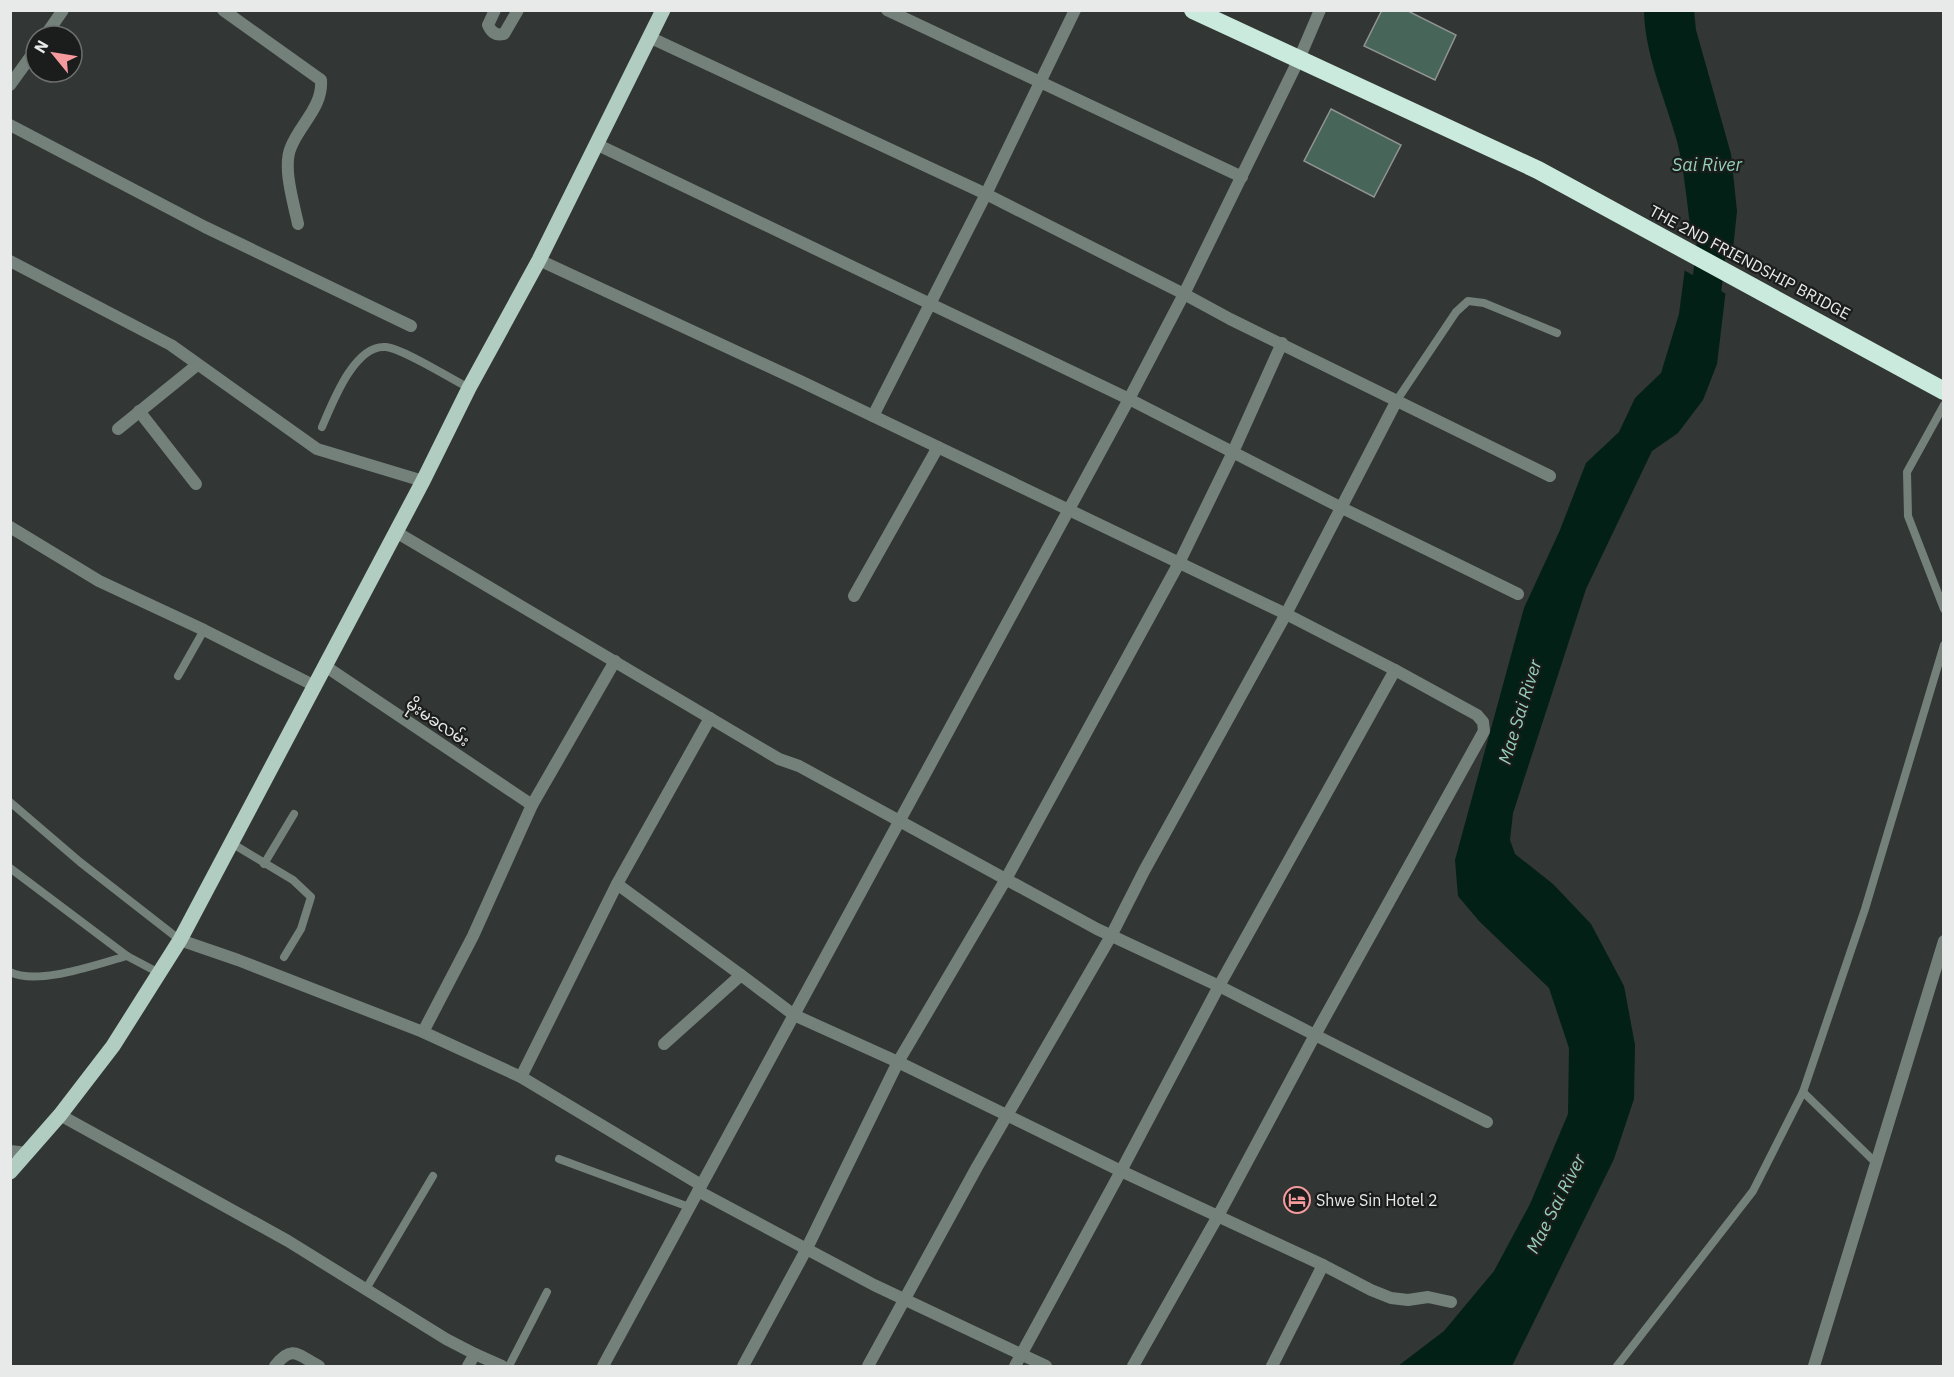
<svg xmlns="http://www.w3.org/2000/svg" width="1954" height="1377" font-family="'IBM Plex Sans','Noto Sans Myanmar',sans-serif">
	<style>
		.water { fill: #032016 }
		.pier { fill: #323634 }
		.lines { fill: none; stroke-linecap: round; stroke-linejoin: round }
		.river { stroke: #032016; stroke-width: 30 }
		.building { fill: #476559; stroke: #909492; stroke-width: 1.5 }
		.lane { stroke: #74817b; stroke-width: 8 }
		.street { stroke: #74817b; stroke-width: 12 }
		.primary { stroke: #b1ccc0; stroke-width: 15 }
		.highway { stroke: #c9eadc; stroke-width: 18 }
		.labels { text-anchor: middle; stroke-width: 4.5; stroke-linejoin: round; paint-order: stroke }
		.street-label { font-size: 16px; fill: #e7eae8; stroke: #1b1d1c }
		.poi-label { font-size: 16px; fill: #e7eae8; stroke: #1b1d1c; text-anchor: start }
		.water-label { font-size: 18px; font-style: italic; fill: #95d0b8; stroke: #1b1d1c }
	</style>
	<rect width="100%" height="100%" fill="#323634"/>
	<g class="water">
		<path d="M1644 11H1694L1696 30 1731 154 1737 211 1732 259 1692 238C1687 207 1685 173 1677 141 1665 98 1645 56 1644 11Z"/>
		<path d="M1685 268 1726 289 1717 364 1703 400 1678 433 1652 451 1586 589 1513 813 1510 840 1515 854 1553 884 1591 924 1624 986 1635 1045 1634 1099 1614 1159 1512 1366H1398L1444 1331 1494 1271 1530 1204 1568 1114 1569 1048 1549 988 1479 921 1458 896 1455 860 1524 608 1560 530 1586 463 1619 432 1635 398 1661 373 1679 314Z"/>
	</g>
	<path class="pier" d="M1686 265 1727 286 1728 295 1682 269 1683 266Z"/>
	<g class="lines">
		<path class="river" d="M1703 318 1712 242 1709 208"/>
	</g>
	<g class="building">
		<path d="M1382 10H1406L1456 35 1435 80 1364 46Z"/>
		<path d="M1331 109 1401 145 1374 197 1304 161Z"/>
	</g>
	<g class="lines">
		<g class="lane">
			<path d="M1397 400 1456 312 1468 301 1484 303 1557 333"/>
			<path d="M1944 405 1907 472 1908 516 1944 609"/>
			<path d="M322 427C332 404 354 344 386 347 404 349 451 379 469 388"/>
			<path d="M178 676 204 630"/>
			<path d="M10 802 80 862 180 940"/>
			<path d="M233 844 293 880 311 897 301 929 284 957"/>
			<path d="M264 864 294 814"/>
			<path d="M10 868 127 956 161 974"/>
			<path d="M10 972C38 986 97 964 127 956"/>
			<path d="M1803 1092 1876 1163"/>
			<path d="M559 1159 689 1207"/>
			<path d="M366 1289 433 1176"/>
			<path d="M509 1366 547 1292"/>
			<path d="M1617 1366 1753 1191 1803 1092 1865 909 1944 645"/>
		</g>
		<g class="street">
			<path d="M223 10 321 80C323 107 300 124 291 147 282 167 294 204 298 224"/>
			<path d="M495 10 488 25C491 32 496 36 504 34L518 10"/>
			<path d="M887 10 1242 177"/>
			<path d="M45 36 63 10"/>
			<path d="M649 37 986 194 1184 294 1230 319 1550 476"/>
			<path d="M10 85 36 49"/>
			<path d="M10 125 205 227 411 326"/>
			<path d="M596 144 1129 399 1342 508 1518 594"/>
			<path d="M10 261 171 345 317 449 423 481"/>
			<path d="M139 411 196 484"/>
			<path d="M873 416 986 194 1075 10"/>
			<path d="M118 429 197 365"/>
			<path d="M10 527 99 581 204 630 315 686"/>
			<path d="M396 532 779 759 799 766 1097 929 1219 986 1315 1035 1484 731 1483 722 1477 715 1395 670 1286 614 800 381 539 260"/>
			<path d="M854 596 938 447"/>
			<path d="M325 666 532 805"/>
			<path d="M617 884 741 975"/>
			<path d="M180 940 238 960 423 1032 521 1077 701 1185"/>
			<path d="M423 1032 473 936 532 805 615 661"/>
			<path d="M664 1044 741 975 794 1015 898 1062 1121 1171 1323 1265 1371 1290 1391 1298 1408 1300 1428 1297 1451 1302"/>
			<path d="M521 1077 617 884 710 718"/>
			<path d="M60 1115 288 1241 446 1339 475 1354 468 1366"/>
			<path d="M10 1151 27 1153"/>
			<path d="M698 1191 874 1285 1046 1366"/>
			<path d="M475 1354 502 1366"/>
			<path d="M275 1366C292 1344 298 1355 319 1366"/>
			<path d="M603 1366 1129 399 1184 294 1299 59 1320 10"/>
			<path d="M743 1366 806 1250 898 1062 1006 879 1179 563 1233 452 1282 343"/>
			<path d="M868 1366 977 1167 1111 936 1144 871 1286 614 1397 400"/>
			<path d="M1015 1366 1121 1171 1219 986 1395 670"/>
			<path d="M1133 1366 1218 1216 1315 1035 1487 1122"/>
			<path d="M1272 1366 1323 1265"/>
			<path d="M1814 1366 1944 941"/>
		</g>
		<path class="primary" d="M10 1172 60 1115 113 1046 180 940 423 481 469 388 539 260 663 10"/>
		<path class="highway" d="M1193 10 1538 170 1944 391"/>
	</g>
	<defs>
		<symbol id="hotel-ring" viewBox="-11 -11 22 22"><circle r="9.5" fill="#1b1d1c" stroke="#f59b9e" stroke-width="1.5"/><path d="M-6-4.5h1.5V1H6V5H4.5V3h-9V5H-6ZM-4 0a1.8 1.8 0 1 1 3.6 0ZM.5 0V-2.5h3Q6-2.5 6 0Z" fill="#f59b9e"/></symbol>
	</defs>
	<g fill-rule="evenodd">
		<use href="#hotel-ring" x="1282" y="1185" width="30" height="30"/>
	</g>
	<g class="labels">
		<g class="street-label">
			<text transform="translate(1750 262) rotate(28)" y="6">THE 2ND FRIENDSHIP BRIDGE</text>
			<text transform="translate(438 722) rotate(34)" y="6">မိုးမခလမ်း</text>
		</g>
		<g class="poi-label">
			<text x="1316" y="1206">Shwe Sin Hotel 2</text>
		</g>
		<g class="water-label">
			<text x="1707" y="171">Sai River</text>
			<text transform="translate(1520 712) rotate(-73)" y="6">Mae Sai River</text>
			<text transform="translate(1556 1204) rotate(-63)" y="6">Mae Sai River</text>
		</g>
	</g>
	<rect width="1954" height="1377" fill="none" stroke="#e7eae8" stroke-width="24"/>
	<g transform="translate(54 54) rotate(300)"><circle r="28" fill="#1b1d1c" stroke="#6d6f6e" stroke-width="1.5"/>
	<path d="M0-4.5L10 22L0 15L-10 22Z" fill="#f59b9e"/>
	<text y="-9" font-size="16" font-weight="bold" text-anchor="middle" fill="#e7eae8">N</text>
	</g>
</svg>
